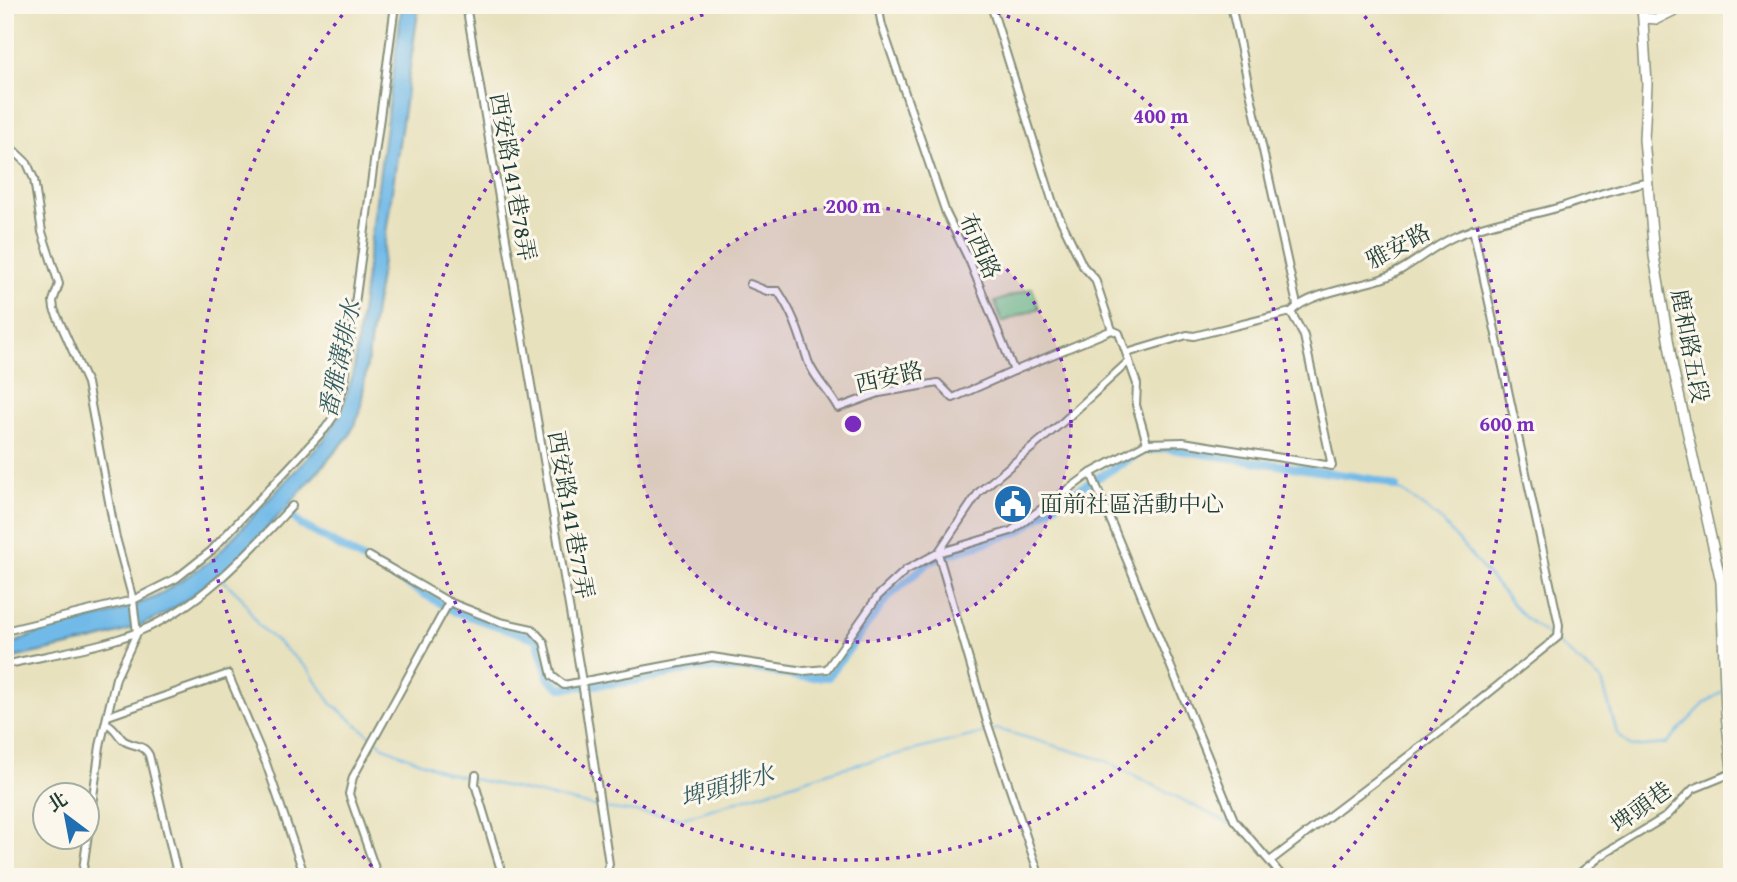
<svg xmlns="http://www.w3.org/2000/svg" width="1737" height="882" font-family="'Gentium Book Plus','Noto Serif TC',serif">
	<style>
		.green { fill: #88d897; stroke: #548a66; stroke-width: 2 }
		.water { fill: #6fb9e8; stroke: #477b8e; stroke-width: 2 }
		.lines { fill: none; stroke-linecap: round; stroke-linejoin: round }
		.stream { stroke: #6fb9e8; stroke-width: 2 }
		.canal { stroke: #6fb9e8; stroke-width: 8 }
		.street-casing { stroke: #848f79; stroke-width: 10 }
		.secondary-casing { stroke: #848f79; stroke-width: 12 }
		.street { stroke: #fff; stroke-width: 6 }
		.secondary { stroke: #fff; stroke-width: 9 }
		.ring { fill: none; stroke: #7b2cbf; stroke-width: 3.5; stroke-dasharray: 3.5 7 }
		.labels { text-anchor: middle; stroke-width: 6; stroke-linejoin: round; paint-order: stroke }
		.street-label { font-size: 23px; fill: #1f3d34; stroke: #fbf7ec }
		.poi-label { font-size: 23px; fill: #1f3d34; stroke: #fbf7ec; text-anchor: start }
		.water-label { font-size: 24px; font-style: italic; fill: #335c61; stroke: #fbf7ec }
		.centre { fill: #7b2cbf; stroke: #fbf7ec; stroke-width: 3.5 }
		.ring-label { font-size: 21px; text-anchor: middle; font-weight: bold; fill: #7b2cbf; stroke: #fbf7ec; stroke-width: 6; stroke-linejoin: round; paint-order: stroke }
	</style>
	<rect width="100%" height="100%" fill="#fbf7ec"/>
	<filter id="ink" filterUnits="userSpaceOnUse"><feTurbulence type="fractalNoise" baseFrequency=".0143" numOctaves="2"/><feDisplacementMap in="SourceGraphic" scale="14" xChannelSelector="R" yChannelSelector="G"/><feConvolveMatrix kernelMatrix="1 2 1 2 8 2 1 2 1" color-interpolation-filters="sRGB"/></filter>
	<filter id="wash" filterUnits="userSpaceOnUse"><feTurbulence type="fractalNoise" baseFrequency=".00686" numOctaves="4" result="noise"/><feDisplacementMap in="SourceGraphic" scale="28" xChannelSelector="R" yChannelSelector="G"/><feGaussianBlur stdDeviation="1.57" result="paint"/><feColorMatrix in="noise" values="0 0 0 0 0 0 0 0 0 0 0 0 0 0 0 0 0 1.4 0 .05"/><feComposite in="paint" operator="in"/></filter>
	<g filter="url(#wash)">
		<rect width="100%" height="100%" fill="#e8e1be"/>
		<path class="green" d="M1032 288 1039 308 1002 322 995 302Z"/>
		<path class="water" d="M402 5H419L360 413 349 436C293 498 238 572 164 614 118 640 57 647 5 660V647L45 630 109 615 156 597 213 559 325 439 341 413 353 374Z"/>
		<g class="lines">
			<g class="stream">
				<path d="M1396 487 1440 519 1522 615 1552 639"/>
				<path d="M223 580 242 598 258 625 309 670 331 703 372 737"/>
				<path d="M1556 642 1602 681 1617 733 1631 747 1666 744 1705 703 1722 692"/>
				<path d="M992 731 997 729 1104 760 1230 824"/>
				<path d="M376 740 384 747 447 773 597 807"/>
				<path d="M603 808 683 818 839 769 987 732"/>
			</g>
			<path class="canal" d="M281 503 300 524 456 612 537 639 549 679 561 688 629 682 693 669H754L801 677H828L887 598 930 561 1020 531 1067 496 1143 451 1166 448 1377 480 1396 487"/>
		</g>
	</g>
	<g filter="url(#ink)">
		<g class="lines">
			<defs>
				<g id="street">
					<path d="M466 5 582 682 609 864 605 877"/>
					<path d="M878 5 882 26 946 213 970 262 1014 371 1112 330 1119 333 1137 384 1136 405 1147 443"/>
					<path d="M991 5 1054 206 1083 266 1095 279 1112 330"/>
					<path d="M1231 5 1297 305"/>
					<path d="M5 142 27 163 34 179 42 232 59 284 53 301 54 309 87 383 115 534 133 600 137 633 116 678 100 746 82 877"/>
					<path d="M750 284 767 291H778C795 317 799 333 808 361 814 378 830 392 838 408L879 393 938 383 953 398 1014 371"/>
					<path d="M1127 353 1187 335 1194 336 1291 312C1308 293 1357 287 1381 279 1408 270 1430 247 1456 236 1491 221 1528 217 1564 206 1592 197 1617 187 1646 182"/>
					<path d="M1091 473 1234 820 1283 877"/>
					<path d="M369 556 449 602 500 622 532 629 544 642 552 676 564 685 712 657 804 671 827 669 878 596 906 570 938 553 1011 531 1091 473 1147 443 1183 442 1332 466 1304 336 1291 312"/>
					<path d="M5 631 133 600 177 578 211 551 325 429 334 416 344 386 395 5"/>
					<path d="M5 665C46 655 102 647 140 631 202 605 247 554 292 506"/>
					<path d="M108 716 228 674 266 763 305 877"/>
					<path d="M106 723C115 727 116 733 123 740 132 747 143 743 149 755L178 877"/>
					<path d="M476 775 475 784 503 877"/>
					<path d="M1270 861 1444 729 1558 637 1559 625 1473 229"/>
					<path d="M378 877 349 794 353 777 449 602"/>
					<path d="M1040 877 987 722 938 553 979 492 1064 421 1129 361"/>
					<path d="M1575 877 1601 856 1667 816 1693 789 1732 773"/>
				</g>
				<g id="secondary">
					<path d="M1642 5 1647 84 1644 139 1654 256 1673 368 1721 582 1726 713 1732 770"/>
					<path d="M1644 18 1657 19 1685 5"/>
				</g>
			</defs>
			<use href="#street" class="street-casing"/>
			<use href="#secondary" class="secondary-casing"/>
			<use href="#street" class="street"/>
			<use href="#secondary" class="secondary"/>
		</g>
	</g>
	<circle cx="853" cy="424" r="218" fill="#7b2cbf" fill-opacity=".12"/>
	<g class="ring">
		<circle cx="853" cy="424" r="218"/>
		<path d="M977 6A436 436 0 1 1 729 6"/>
		<path d="M379 874A654 654 0 0 1 348 8M1358 8A654 654 0 0 1 1327 874"/>
	</g>
	<defs>
		<symbol id="civic-disc" viewBox="-11 -11 22 22"><circle r="9.5" fill="#1f6fb2" stroke="#fbf7ec"/><path d="M-.6-6.5H3V-4.5H.6V-3L4-1V1h2V6H-6V1h2V-1L-.6-3ZM-1.2 2.5V6h2.4V2.5Z" fill="#fff"/></symbol>
	</defs>
	<g fill-rule="evenodd">
		<use href="#civic-disc" x="991" y="482" width="44" height="44"/>
	</g>
	<g class="labels">
		<g class="street-label">
			<text transform="translate(513 177) rotate(80)" y="8">西安路141巷78弄</text>
			<text transform="translate(980 246) rotate(66)" y="8">布西路</text>
			<text transform="translate(1398 246) rotate(-28)" y="8">雅安路</text>
			<text transform="translate(1690 346) rotate(79)" y="8">鹿和路五段</text>
			<text transform="translate(889 377) rotate(-13)" y="8">西安路</text>
			<text transform="translate(571 515) rotate(80)" y="8">西安路141巷77弄</text>
			<text transform="translate(1641 807) rotate(-36)" y="8">埤頭巷</text>
		</g>
		<g class="poi-label">
			<text x="1040" y="512">面前社區活動中心</text>
		</g>
		<g class="water-label">
			<text transform="translate(340 359) rotate(-78)" y="8">番雅溝排水</text>
			<text transform="translate(727 786) rotate(-16)" y="8">埤頭排水</text>
		</g>
	</g>
	<circle cx="853" cy="424" r="10" class="centre"/>
	<g class="ring-label">
		<text x="1161" y="123">400 m</text>
		<text x="853" y="213">200 m</text>
		<text x="1507" y="431">600 m</text>
	</g>
	<rect width="1737" height="882" fill="none" stroke="#fbf7ec" stroke-width="28"/>
	<g transform="translate(66 816) rotate(328)"><circle r="33" fill="#fbf7ec" stroke="#a3ada2" stroke-width="2"/>
	<path d="M0-5L12 26L0 18L-12 26Z" fill="#1f6fb2"/>
	<text y="-10" font-size="19" font-weight="bold" text-anchor="middle" fill="#1f3d34">北</text>
	</g>
</svg>
